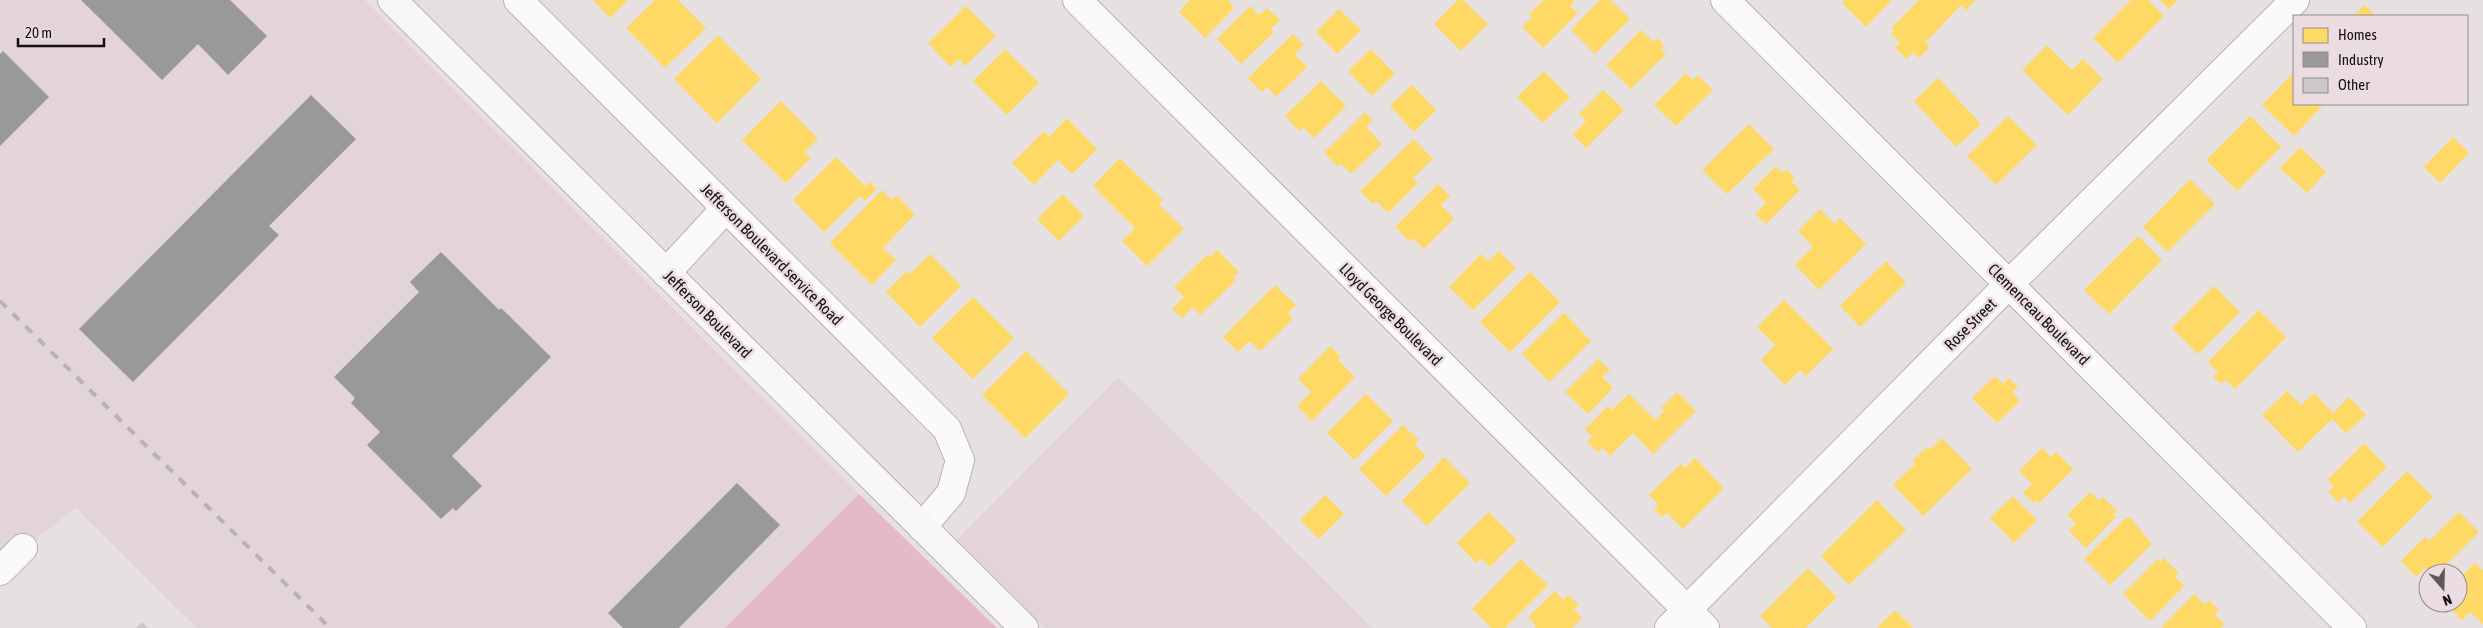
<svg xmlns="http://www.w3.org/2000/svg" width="2483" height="628" viewBox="0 0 2483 628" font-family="'Asap Condensed',sans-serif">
<rect width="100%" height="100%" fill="#e6e0e1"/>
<!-- built -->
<path fill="#e3d4d8" d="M 0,0 L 365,0 L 859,494 L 725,628 L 197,628 L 76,508 L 23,548 L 0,571 Z
M 1118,377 L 1247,504 L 1373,628 L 1045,628 L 957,540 Z"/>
<!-- green -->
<path fill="#e5bac7" d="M 859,494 L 997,628 L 725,628 Z"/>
<!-- homes -->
<path fill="#ffd966" d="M 593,0 L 628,0 L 610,18 Z
M 655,0 L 678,0 L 706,28 L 665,68 L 626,28 Z
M 1190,0 L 1231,0 L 1229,2 L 1234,8 L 1205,38 L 1179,12 Z
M 1458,0 L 1463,0 L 1488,24 L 1461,51 L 1434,24 Z
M 1544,0 L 1573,0 L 1575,1 L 1570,6 L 1578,13 L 1543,48 L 1522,27 L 1532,17 L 1529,14 Z
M 1600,0 L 1611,0 L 1630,19 L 1595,54 L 1571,30 Z
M 1845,0 L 1892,0 L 1866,27 L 1842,3 Z
M 1919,0 L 1976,0 L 1966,10 L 1961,5 L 1925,43 L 1930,47 L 1919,58 L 1913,52 L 1907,59 L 1895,48 L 1900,43 L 1891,34 L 1894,31 L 1891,28 Z
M 2131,0 L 2148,0 L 2164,16 L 2118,63 L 2093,38 Z
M 2160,0 L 2178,0 L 2169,9 Z
M 2365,5 L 2376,16 L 2353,16 Z
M 966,6 L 996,36 L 965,66 L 959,59 L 950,67 L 928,43 Z
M 1250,6 L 1259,15 L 1267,8 L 1280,20 L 1271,29 L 1274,32 L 1241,64 L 1217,39 Z
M 1339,9 L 1361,30 L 1337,54 L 1316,32 Z
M 1641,30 L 1653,42 L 1657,38 L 1664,46 L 1661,49 L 1666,54 L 1631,89 L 1606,65 Z
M 1293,34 L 1304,45 L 1295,54 L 1307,67 L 1276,97 L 1267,87 L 1262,92 L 1248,78 Z
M 718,35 L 761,79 L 717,123 L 674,79 Z
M 2047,45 L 2072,70 L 2083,59 L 2103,79 L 2068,115 L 2022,70 Z
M 1005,49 L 1039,83 L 1007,115 L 973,81 Z
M 1371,49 L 1395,74 L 1372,96 L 1348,71 Z
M 1544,71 L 1570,97 L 1543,123 L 1517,97 Z
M 2294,72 L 2294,104 L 2324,104 L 2294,136 L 2262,105 Z
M 1686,73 L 1693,80 L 1698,75 L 1713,90 L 1676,126 L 1654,105 Z
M 1938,78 L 1981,124 L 1956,147 L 1914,101 Z
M 1321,81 L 1346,106 L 1314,138 L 1303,127 L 1299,131 L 1285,116 Z
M 1412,85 L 1436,110 L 1414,132 L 1390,106 Z
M 1603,90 L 1624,110 L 1586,148 L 1573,135 L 1586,121 L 1579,114 Z
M 781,101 L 818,139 L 804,153 L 811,158 L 786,183 L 742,140 Z
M 1365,112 L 1373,120 L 1366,127 L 1382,144 L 1351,174 L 1340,163 L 1337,166 L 1324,153 Z
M 2008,116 L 2037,145 L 1996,185 L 1967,156 Z
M 2250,116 L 2281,147 L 2237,191 L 2206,160 Z
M 1067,118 L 1097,149 L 1072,174 L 1058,160 L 1034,185 L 1012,163 L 1044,131 L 1049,137 Z
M 1749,124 L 1774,149 L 1727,194 L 1702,170 Z
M 2453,137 L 2469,153 L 2440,183 L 2424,167 Z
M 1414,139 L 1433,159 L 1413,178 L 1418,183 L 1388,213 L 1376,201 L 1373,204 L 1360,191 Z
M 2300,147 L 2326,172 L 2307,193 L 2280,168 Z
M 836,157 L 865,186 L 870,182 L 877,189 L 865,201 L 860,196 L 824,232 L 793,200 Z
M 1120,158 L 1163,200 L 1159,204 L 1184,229 L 1147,266 L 1122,241 L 1135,228 L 1093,186 Z
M 1776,166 L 1782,173 L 1786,169 L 1795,178 L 1791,181 L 1800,190 L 1766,224 L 1755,214 L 1766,203 L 1753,189 Z
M 2190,179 L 2215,204 L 2167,252 L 2143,227 Z
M 1438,184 L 1450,196 L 1441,205 L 1454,219 L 1424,249 L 1413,238 L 1409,241 L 1395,227 Z
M 882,190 L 892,200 L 896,195 L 915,214 L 883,248 L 896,260 L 872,285 L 830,243 Z
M 1063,194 L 1084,216 L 1059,241 L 1037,219 Z
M 1820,209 L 1835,224 L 1840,218 L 1866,244 L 1819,290 L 1795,265 L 1813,246 L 1798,231 Z
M 2138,236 L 2162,260 L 2109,314 L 2084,290 Z
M 1217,250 L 1239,272 L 1233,277 L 1236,280 L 1200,315 L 1193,307 L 1182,318 L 1172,309 L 1184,297 L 1174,287 L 1208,254 L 1210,257 Z
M 1499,251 L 1516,268 L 1473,310 L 1449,287 L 1481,254 L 1488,261 Z
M 930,254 L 961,286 L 920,327 L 886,292 L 907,271 L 910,274 Z
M 1886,261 L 1906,283 L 1860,327 L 1840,306 Z
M 1530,272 L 1560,302 L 1510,352 L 1480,322 Z
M 1275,285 L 1296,305 L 1288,313 L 1293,319 L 1260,351 L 1250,341 L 1238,352 L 1223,337 Z
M 2214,286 L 2240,312 L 2198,354 L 2172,328 Z
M 973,297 L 1014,338 L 973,379 L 932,338 Z
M 1784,300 L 1833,349 L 1806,376 L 1800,370 L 1785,385 L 1761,360 L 1775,345 L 1757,327 Z
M 2259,310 L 2286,337 L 2235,389 L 2225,380 L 2222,384 L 2213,377 L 2218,372 L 2208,362 Z
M 1564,313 L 1591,341 L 1549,382 L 1522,354 Z
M 1330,346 L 1341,357 L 1338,360 L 1355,377 L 1312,421 L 1297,406 L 1311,392 L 1298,379 Z
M 1026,351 L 1069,394 L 1025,438 L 982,395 Z
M 1598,359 L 1610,370 L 1602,377 L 1613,388 L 1588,414 L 1565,392 Z
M 1995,376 L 2003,384 L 2009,378 L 2018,387 L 2012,392 L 2020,401 L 1997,423 L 1972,398 Z
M 2287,391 L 2301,405 L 2314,393 L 2333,413 L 2349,397 L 2366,415 L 2346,433 L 2332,419 L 2298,452 L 2262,415 Z
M 1677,392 L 1696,411 L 1653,454 L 1633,433 L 1610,456 L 1603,448 L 1598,452 L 1587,442 L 1592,437 L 1585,429 L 1608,406 L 1612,410 L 1629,394 L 1655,420 L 1665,411 L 1661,408 Z
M 1366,394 L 1393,421 L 1354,460 L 1327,433 Z
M 1403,425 L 1419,440 L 1414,444 L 1426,456 L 1386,496 L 1359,469 Z
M 1942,438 L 1972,469 L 1923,516 L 1893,485 L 1915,464 L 1912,461 L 1927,447 L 1929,450 Z
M 2364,443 L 2387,467 L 2350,503 L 2344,496 L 2338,502 L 2328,492 L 2334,486 L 2327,480 Z
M 2042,448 L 2051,457 L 2056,452 L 2073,469 L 2039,503 L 2036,500 L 2034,503 L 2023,493 L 2032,484 L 2019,471 Z
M 1444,457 L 1470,483 L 1427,526 L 1402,501 Z
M 1695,458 L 1724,488 L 1683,529 L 1667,513 L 1662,517 L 1654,509 L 1658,505 L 1649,495 L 1681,464 L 1685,468 Z
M 2407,471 L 2433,497 L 2383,547 L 2357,522 Z
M 2090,492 L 2099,501 L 2103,497 L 2117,511 L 2113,515 L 2116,517 L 2086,548 L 2069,531 L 2076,523 L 2067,515 Z
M 1325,495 L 1344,514 L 1319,539 L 1300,520 Z
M 2013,496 L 2037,520 L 2014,543 L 1990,518 Z
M 1877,500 L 1906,530 L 1849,585 L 1821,556 Z
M 1489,512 L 1517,540 L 1490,567 L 1481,558 L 1476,563 L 1457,543 Z
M 2459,512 L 2479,532 L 2438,573 L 2430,573 L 2425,568 L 2416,577 L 2401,561 L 2425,537 L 2429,541 Z
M 2130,517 L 2152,544 L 2110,585 L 2084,559 L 2126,518 Z
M 2164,558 L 2179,573 L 2175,577 L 2184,586 L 2150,621 L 2123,594 L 2158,559 L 2160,562 Z
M 1521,559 L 1548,585 L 1505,628 L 1491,628 L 1472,609 Z
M 2475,563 L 2483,570 L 2483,624 L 2470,612 L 2462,620 L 2445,603 L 2458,603 L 2458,580 Z
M 1808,568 L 1837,597 L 1806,628 L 1772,628 L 1760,616 Z
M 1555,591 L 1563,600 L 1568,595 L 1579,605 L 1574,609 L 1582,618 L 1572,628 L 1534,628 L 1536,626 L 1528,617 Z
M 2194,594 L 2205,605 L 2209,600 L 2219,610 L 2214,614 L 2225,624 L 2220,628 L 2161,628 Z
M 1895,610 L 1913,628 L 1877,628 Z"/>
<!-- industry -->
<path fill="#999" d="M 81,0 L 230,0 L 267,36 L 228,75 L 198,44 L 162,80 Z
M 3,51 L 49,97 L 0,146 L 0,54 Z
M 311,95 L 356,139 L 269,226 L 279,235 L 133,382 L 79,329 Z
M 441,252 L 499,310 L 501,308 L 551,357 L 452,456 L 482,486 L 456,511 L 453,508 L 441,519 L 367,445 L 380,432 L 351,403 L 355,398 L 334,377 L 419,292 L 410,282 Z
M 737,483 L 780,525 L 679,628 L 623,628 L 608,613 Z"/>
<!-- building -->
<path fill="#ccc7c8" d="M 142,622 L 148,628 L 136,628 Z"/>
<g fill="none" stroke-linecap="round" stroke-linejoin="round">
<!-- street casing -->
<g stroke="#b7b2b3" stroke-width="30">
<path id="street" d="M 518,0 L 947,429 L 960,460 L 951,493 L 922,527
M 1077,0 L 1705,628
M 1725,0 L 2352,628
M 666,273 L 726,208
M 0,571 L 23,548
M 1669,628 L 2009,284 L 2295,0"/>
</g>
<!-- secondary casing -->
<g stroke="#b7b2b3" stroke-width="30">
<path id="secondary" d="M 392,0 L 1024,628"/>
</g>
<!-- street -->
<use href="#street" stroke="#fbfafa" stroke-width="28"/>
<!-- secondary -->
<use href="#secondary" stroke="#f9f6f7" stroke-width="28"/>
<!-- rail -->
<path stroke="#b5b3b3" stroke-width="4" stroke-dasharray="9 9" stroke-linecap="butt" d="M 0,301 L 330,628"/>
</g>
<g text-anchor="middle" stroke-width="5" stroke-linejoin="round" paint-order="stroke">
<!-- street labels -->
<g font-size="16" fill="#151011" stroke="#eadce0">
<text transform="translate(772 254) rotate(45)" y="6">Jefferson Boulevard service Road</text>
<text transform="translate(708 314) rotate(45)" y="6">Jefferson Boulevard</text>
<text transform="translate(1391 314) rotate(45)" y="6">Lloyd George Boulevard</text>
<text transform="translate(2039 314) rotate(45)" y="6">Clemenceau Boulevard</text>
<text transform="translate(1970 324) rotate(-45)" y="6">Rose Street</text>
</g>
</g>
<!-- legend -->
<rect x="2293" y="15" width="175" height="90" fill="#eadce0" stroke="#958a8d"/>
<rect x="2303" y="28" width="25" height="15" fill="#ffd966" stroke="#958a8d"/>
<text x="2338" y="40" font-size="15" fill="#151011">Homes</text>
<rect x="2303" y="52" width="25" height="15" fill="#999999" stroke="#958a8d"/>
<text x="2338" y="65" font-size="15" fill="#151011">Industry</text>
<rect x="2303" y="78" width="25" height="15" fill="#ccc7c8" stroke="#958a8d"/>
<text x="2338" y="90" font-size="15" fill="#151011">Other</text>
<!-- north arrow -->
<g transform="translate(2443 588) rotate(160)"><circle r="24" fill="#eadce0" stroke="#958a8d"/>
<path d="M0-4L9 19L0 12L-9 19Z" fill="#5e595a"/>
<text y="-8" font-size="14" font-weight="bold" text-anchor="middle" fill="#151011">N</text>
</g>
<!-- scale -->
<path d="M18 38v8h86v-8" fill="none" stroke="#151011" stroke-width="2.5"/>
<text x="25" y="38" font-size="15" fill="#151011" stroke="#eadce0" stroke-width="4" paint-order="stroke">20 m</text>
</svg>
